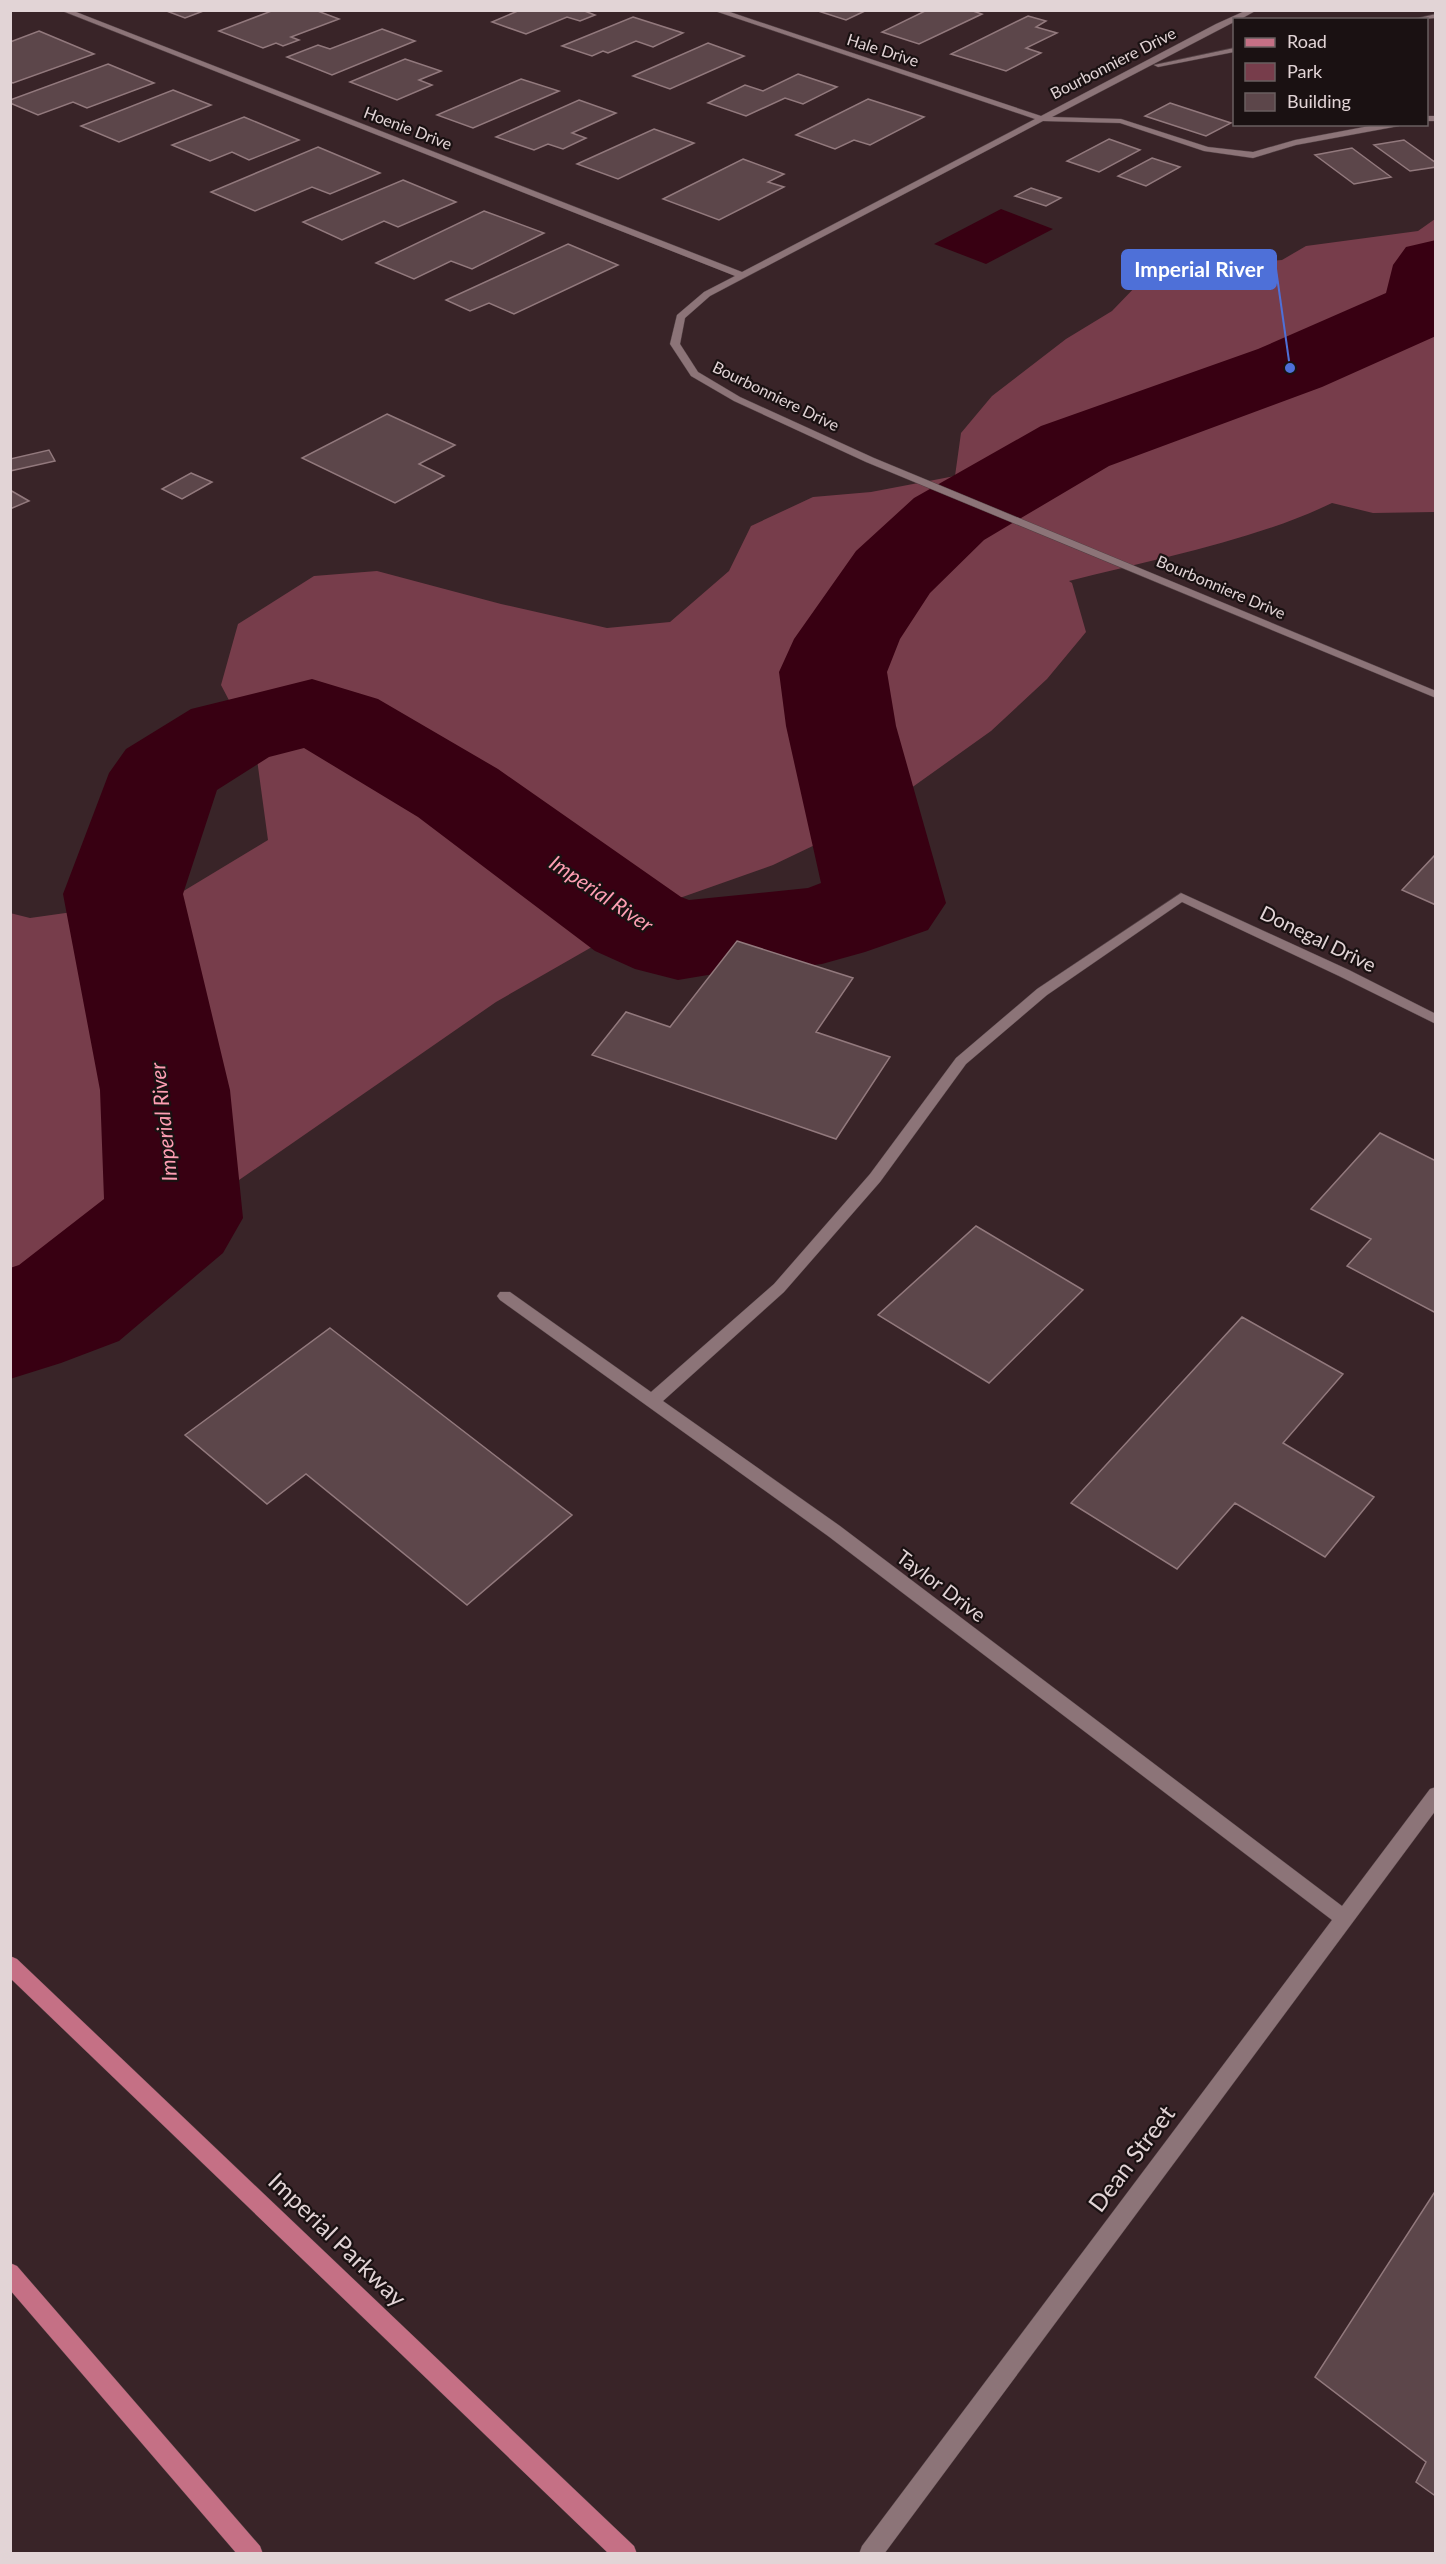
<svg xmlns="http://www.w3.org/2000/svg" width="1446" height="2564" viewBox="0 0 1446 2564" font-family="Lato,sans-serif">
<rect width="100%" height="100%" fill="#392428"/>
<!-- green -->
<path fill="#773d4b" d="M 1435,219 L 1435,512 L 1373,513 L 1332,503 C 1253,541 1155,559 1069,581 L 1072,583 L 1086,632 L 1047,679 L 991,731 L 865,821 L 773,865 L 674,900 L 496,1002 L 11,1338 L 10,913 L 30,918 L 172,898 L 268,840 L 256,752 L 221,685 L 238,624 L 314,576 L 377,571 L 501,604 L 607,628 L 670,622 L 729,571 L 751,526 L 813,497 L 871,492 L 955,476 L 961,433 L 992,396 L 1066,339 L 1112,311 L 1140,282 L 1240,254 L 1270,261 L 1282,260 L 1306,246 L 1418,231 Z"/>
<!-- water -->
<path fill="#380012" d="M 1001,209 L 1053,229 L 986,264 L 934,244 Z"/>
<g fill="none" stroke-linecap="round" stroke-linejoin="round">
<!-- river -->
<path fill="#380012" fill-rule="evenodd" d="M 1436,240 L 1436,336 L 1322,387 L 1109,466 L 984,540 L 930,593 L 900,639 L 887,672 L 896,726 L 946,903 L 928,930 L 865,952 L 822,964 L 750,973 L 714,974 L 678,980 L 635,969 L 595,951 L 418,817 L 304,748 L 269,757 L 217,790 L 183,894 L 230,1090 L 243,1218 L 223,1253 L 119,1341 L 61,1363 L 10,1379 L 10,1268 L 19,1265 L 104,1199 L 100,1090 L 63,894 L 109,773 L 126,749 L 191,709 L 312,679 L 378,699 L 498,769 L 681,897 L 689,900 L 808,888 L 821,883 L 786,726 L 779,672 L 794,639 L 856,551 L 914,498 L 1041,426 L 1258,349 L 1386,293 L 1393,265 L 1406,247 Z"/>
</g>
<!-- building -->
<path fill="#5c464a" stroke="#92797d" stroke-width="1.5" d="M 164,10 L 206,10 L 185,18 Z
M 274,10 L 315,10 L 339,19 L 291,37 L 299,40 L 283,46 L 276,43 L 263,48 L 219,31 Z
M 520,10 L 582,10 L 595,15 L 580,21 L 567,17 L 526,34 L 492,22 Z
M 815,10 L 867,10 L 846,20 Z
M 927,10 L 970,10 L 982,14 L 919,44 L 882,32 Z
M 1028,16 L 1046,21 L 1036,27 L 1057,33 L 1026,48 L 1041,53 L 1006,71 L 951,54 Z
M 633,17 L 683,33 L 653,47 L 636,41 L 608,53 L 603,51 L 592,56 L 562,46 Z
M 382,29 L 415,41 L 332,75 L 287,57 L 318,45 L 330,49 Z
M 39,31 L 94,54 L 13,83 L 10,82 L 10,42 Z
M 708,43 L 744,56 L 670,89 L 633,76 Z
M 405,59 L 441,71 L 419,80 L 432,85 L 397,100 L 350,82 Z
M 108,64 L 154,83 L 87,108 L 73,102 L 38,115 L 10,103 L 10,100 Z
M 798,74 L 837,87 L 803,104 L 785,98 L 746,116 L 708,103 L 745,85 L 763,91 Z
M 521,79 L 559,91 L 473,128 L 437,115 Z
M 173,90 L 211,105 L 119,142 L 81,126 Z
M 868,99 L 924,117 L 870,145 L 854,140 L 835,149 L 796,135 Z
M 579,100 L 616,113 L 572,133 L 586,138 L 563,149 L 548,144 L 534,150 L 496,137 Z
M 1170,103 L 1231,123 L 1206,136 L 1145,116 Z
M 244,117 L 299,140 L 249,160 L 232,152 L 210,161 L 172,145 Z
M 654,129 L 694,143 L 618,179 L 577,164 Z
M 1109,139 L 1140,150 L 1099,172 L 1067,161 Z
M 1404,140 L 1436,163 L 1436,167 L 1410,171 L 1374,145 Z
M 318,147 L 380,173 L 330,194 L 312,187 L 255,211 L 211,192 Z
M 1352,148 L 1391,177 L 1354,184 L 1315,155 Z
M 1152,158 L 1180,167 L 1146,186 L 1118,176 Z
M 743,159 L 784,174 L 768,182 L 784,187 L 719,220 L 663,199 Z
M 403,180 L 456,202 L 398,227 L 384,221 L 342,240 L 303,222 Z
M 1031,188 L 1061,198 L 1046,206 L 1015,196 Z
M 484,211 L 544,233 L 472,269 L 451,261 L 414,279 L 376,263 Z
M 568,244 L 618,265 L 514,314 L 489,303 L 470,311 L 446,300 Z
M 387,414 L 455,445 L 419,464 L 444,476 L 395,503 L 302,458 Z
M 49,450 L 55,461 L 10,471 L 10,459 Z
M 191,473 L 212,482 L 182,499 L 162,489 Z
M 10,490 L 29,501 L 10,509 Z
M 1436,854 L 1436,905 L 1402,890 Z
M 737,941 L 853,978 L 816,1032 L 890,1057 L 836,1139 L 592,1055 L 626,1012 L 670,1027 Z
M 1380,1133 L 1436,1161 L 1436,1313 L 1347,1266 L 1371,1239 L 1311,1209 Z
M 976,1226 L 1083,1290 L 989,1383 L 878,1315 Z
M 1242,1317 L 1343,1374 L 1283,1443 L 1374,1497 L 1325,1557 L 1235,1503 L 1177,1569 L 1071,1503 Z
M 330,1328 L 572,1515 L 467,1605 L 306,1474 L 267,1504 L 185,1435 Z
M 1436,2190 L 1436,2491 L 1434,2495 L 1416,2482 L 1426,2462 L 1315,2377 Z"/>
<g fill="none" stroke-linecap="round" stroke-linejoin="round">
<!-- minor casing -->
<g stroke="#524144" stroke-width="1">
<path id="minor" d="M 60,10 L 71,10 L 742,272 L 1035,119 L 712,10 L 724,10 L 1041,116 L 1216,24 L 1247,10 L 1257,10 L 1239,20 L 1234,20 L 1234,22 L 1052,117 L 1121,119 L 1208,147 L 1253,152 L 1295,140 L 1380,124 L 1399,126 L 1296,145 L 1253,158 L 1204,151 L 1120,123 L 1043,121 L 710,296 L 685,318 L 680,344 L 698,372 L 740,397 L 874,458 L 1436,691 L 1436,698 L 866,462 L 734,401 L 691,376 L 670,344 L 677,315 L 704,292 L 735,276 Z
M 1436,14 L 1436,18 L 1410,20 Z
M 1234,48 L 1234,52 L 1158,67 L 1154,65 Z
M 1426,116 L 1436,116 L 1436,121 L 1426,121 Z
M 1181,893 L 1349,970 L 1436,1014 L 1436,1024 L 1339,976 L 1182,902 L 1047,995 L 966,1064 L 880,1182 L 784,1292 L 663,1401 L 840,1526 L 1342,1906 L 1430,1789 L 1436,1787 L 1436,1810 L 884,2554 L 859,2554 L 862,2546 L 1332,1920 L 828,1536 L 500,1300 L 497,1296 L 500,1292 L 510,1292 L 651,1392 L 774,1284 L 870,1174 L 956,1058 L 1037,989 Z"/>
</g>
<!-- major casing -->
<g stroke="#524144" stroke-width="1">
<path id="major" d="M 10,1956 L 17,1959 L 634,2546 L 637,2554 L 609,2554 L 10,1978 Z
M 10,2263 L 17,2266 L 260,2546 L 263,2554 L 237,2554 L 10,2290 Z"/>
</g>
<!-- minor -->
<use href="#minor" fill="#8c7478" fill-rule="evenodd"/>
<!-- major -->
<use href="#major" fill="#c57085" fill-rule="evenodd"/>
</g>
<g text-anchor="middle" stroke-width="4.5" stroke-linejoin="round" paint-order="stroke">
<!-- far-street labels -->
<g font-size="16" fill="#e2d4d6" stroke="#1a1112">
<text transform="translate(883 50) rotate(18)" y="6">Hale Drive</text>
<text transform="translate(1113 63) rotate(-27)" y="6">Bourbonniere Drive</text>
<text transform="translate(408 128) rotate(21)" y="6">Hoenie Drive</text>
<text transform="translate(776 396) rotate(26)" y="6">Bourbonniere Drive</text>
<text transform="translate(1221 587) rotate(23)" y="6">Bourbonniere Drive</text>
</g>
<!-- street labels -->
<g font-size="20" fill="#e2d4d6" stroke="#1a1112">
<text transform="translate(1318 939) rotate(26)" y="7">Donegal Drive</text>
<text transform="translate(941 1586) rotate(37)" y="7">Taylor Drive</text>
</g>
<!-- water labels -->
<g font-size="21" font-style="italic" fill="#fe9eb3" stroke="#1a1112">
<text transform="translate(601 894) rotate(34)" y="7">Imperial River</text>
<text transform="translate(164 1122) rotate(-96)" y="7">Imperial River</text>
</g>
<!-- near-street labels -->
<g font-size="24" fill="#e2d4d6" stroke="#1a1112">
<text transform="translate(1132 2159) rotate(-53)" y="8">Dean Street</text>
<text transform="translate(337 2240) rotate(44)" y="8">Imperial Parkway</text>
</g>
</g>
<!-- callouts -->
<path fill="none" stroke="#4e70d8" stroke-width="2" d="M1290 368L1276 269"/>
<circle fill="#4e70d8" stroke="#1a1112" stroke-width="2" cx="1290" cy="368" r="6"/>
<rect fill="#4e70d8" stroke="#4e70d8" stroke-width="2" x="1122" y="250" width="154" height="39" rx="6"/>
<g font-size="21" text-anchor="middle" font-weight="bold" fill="#fff">
<text x="1199" y="277">Imperial River</text>
</g>
<!-- border -->
<rect width="1446" height="2564" fill="none" stroke="#e2d4d6" stroke-width="24"/>
<!-- legend -->
<rect x="1233" y="18" width="195" height="108" fill="#1a1112" stroke="#6a5f60" stroke-width="1.5"/>
<rect x="1245" y="38" width="30" height="9" fill="#c57085" stroke="#6a5f60" stroke-width="1.5"/>
<text x="1287" y="48" font-size="18" fill="#e2d4d6">Road</text>
<rect x="1245" y="63" width="30" height="18" fill="#773d4b" stroke="#6a5f60" stroke-width="1.5"/>
<text x="1287" y="78" font-size="18" fill="#e2d4d6">Park</text>
<rect x="1245" y="93" width="30" height="18" fill="#5c464a" stroke="#6a5f60" stroke-width="1.5"/>
<text x="1287" y="108" font-size="18" fill="#e2d4d6">Building</text>
</svg>
